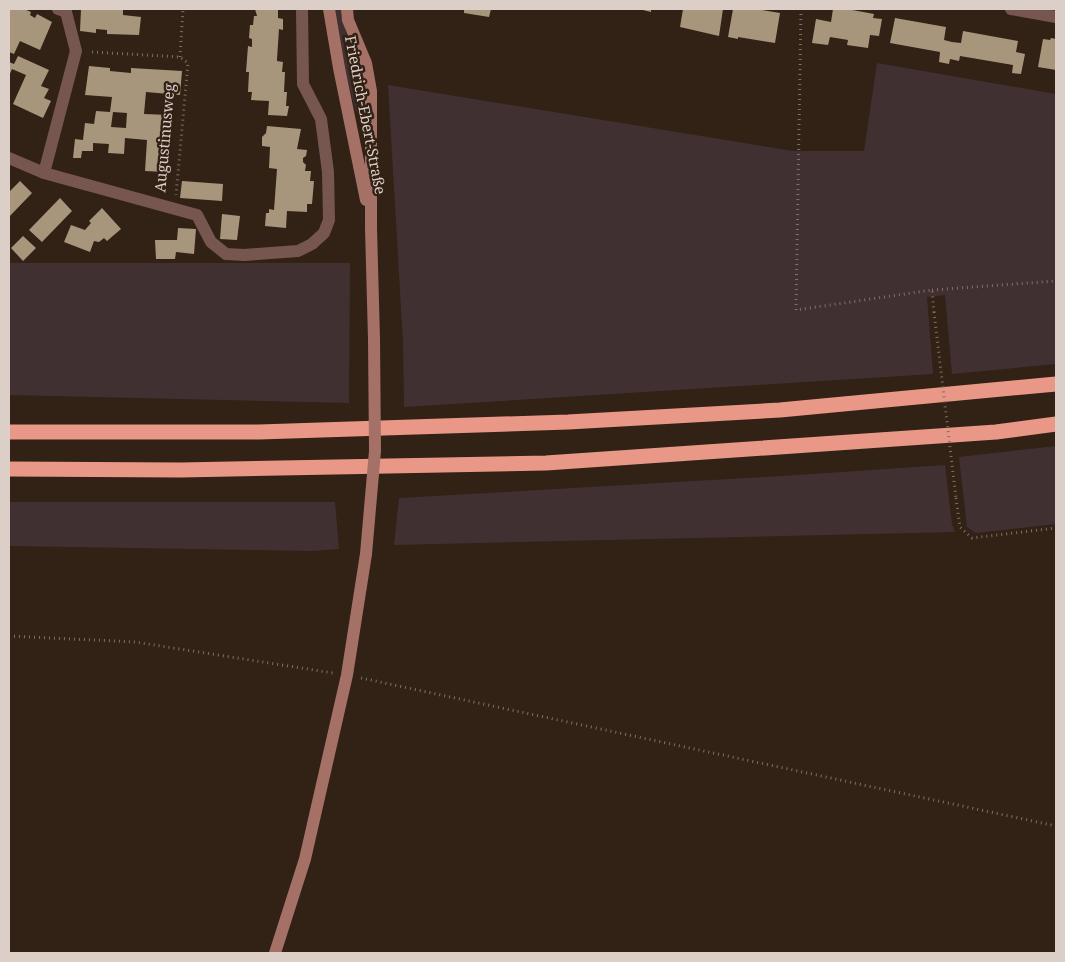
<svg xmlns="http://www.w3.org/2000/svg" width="1065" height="962" viewBox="0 0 1065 962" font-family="'Noto Serif',serif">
<rect width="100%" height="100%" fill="#322115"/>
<!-- green -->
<path fill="#413032" d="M 335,9 L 341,9 C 342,28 351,40 356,58 C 362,75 364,91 363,109 L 356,113 L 344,65 Z
M 877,63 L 1056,94 L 1056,364 L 952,374 L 945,295 L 927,297 L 933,374 L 404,407 L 403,342 L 388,85 L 793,151 L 864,151 Z
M 9,263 L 350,263 L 349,403 L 9,395 Z
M 1056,446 L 1056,524 L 976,533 L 967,527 L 959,457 Z
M 945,465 L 952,524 L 955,532 L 394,545 L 399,498 L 783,476 Z
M 9,502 L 335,502 L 339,549 L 313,551 L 9,546 Z"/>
<!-- building -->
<path fill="#a7967c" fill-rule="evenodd" d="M 9,9 L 24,9 L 31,12 L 30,15 L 35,18 L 37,14 L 52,22 L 40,50 L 20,41 L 14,54 L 9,52 Z
M 81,9 L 123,9 L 123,15 L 141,17 L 139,35 L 107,34 L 107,30 L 96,29 L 96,33 L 80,31 Z
M 255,9 L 278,9 L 278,18 L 283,19 L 283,30 L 279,29 L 277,59 L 277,61 L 283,62 L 282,72 L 285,72 L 284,92 L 287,92 L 286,106 L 289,106 L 287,116 L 268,115 L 269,101 L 251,100 L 252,92 L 248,92 L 249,72 L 246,72 L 248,46 L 252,47 L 252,39 L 249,38 L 250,25 L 253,25 L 254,16 L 257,16 Z
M 464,9 L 491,9 L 489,17 L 464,13 Z
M 639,9 L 651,9 L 651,12 Z
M 683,9 L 723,9 L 719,36 L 680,27 Z
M 733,9 L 756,9 L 780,13 L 775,43 L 738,37 L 738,39 L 728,37 Z
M 833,9 L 847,9 L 874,14 L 873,18 L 882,19 L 879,36 L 870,35 L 868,48 L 847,45 L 848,40 L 830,37 L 828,45 L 812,43 L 816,19 L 831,22 Z
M 895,18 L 946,27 L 944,40 L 952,42 L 961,43 L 963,31 L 1018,41 L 1016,52 L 1025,54 L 1021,74 L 1012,73 L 1013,65 L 960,56 L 959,61 L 950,59 L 949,64 L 939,62 L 940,52 L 890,43 Z
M 1051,38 L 1056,39 L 1056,70 L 1038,67 L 1043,39 L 1050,40 Z
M 18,56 L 49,70 L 41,86 L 49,89 L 44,98 L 51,101 L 43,118 L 13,104 L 26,75 L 12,69 L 9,76 L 9,62 L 14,64 Z
M 89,66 L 110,68 L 110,71 L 131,73 L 131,68 L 182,71 L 180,95 L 146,92 L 144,114 L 169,115 L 164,172 L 145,171 L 147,140 L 125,138 L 124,154 L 108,153 L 109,144 L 93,143 L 93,151 L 82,151 L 81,158 L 73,158 L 75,139 L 83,140 L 85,123 L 94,124 L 96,111 L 110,112 L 112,97 L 85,95 ZM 113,112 L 127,113 L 126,128 L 111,127 Z
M 267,126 L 301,129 L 297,149 L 307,150 L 306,156 L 303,158 L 303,162 L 306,165 L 305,171 L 311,171 L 310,181 L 314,181 L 312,204 L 307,204 L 307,212 L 287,211 L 286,228 L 265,226 L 266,213 L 269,213 L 269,209 L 274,210 L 277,169 L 269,168 L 270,147 L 262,146 L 262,137 L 266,133 Z
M 20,181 L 32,193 L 9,217 L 9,192 Z
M 182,181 L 223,184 L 222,201 L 180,198 Z
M 60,198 L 72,211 L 42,242 L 29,230 Z
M 102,208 L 121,229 L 107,241 L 104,238 L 99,242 L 94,241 L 90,252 L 64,242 L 71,225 L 85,230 L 91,223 L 89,221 Z
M 222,214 L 240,216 L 237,240 L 220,239 Z
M 178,228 L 196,229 L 194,254 L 176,252 L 175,259 L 156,259 L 155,240 L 177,240 Z
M 23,236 L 36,248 L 23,261 L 11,248 Z"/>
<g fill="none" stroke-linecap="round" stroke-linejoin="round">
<!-- path -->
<path stroke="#7f7067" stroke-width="3" stroke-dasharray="1 4" stroke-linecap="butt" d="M 801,9 L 796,310 L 932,290 L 934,312
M 92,52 L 180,57 L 188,63 L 176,195
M 180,57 L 183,9
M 932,290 L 1056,281
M 956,498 L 960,527 L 972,538 L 1056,528
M 9,636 L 135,642 L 333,673
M 361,678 L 1056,826"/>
<!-- street -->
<path stroke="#77564f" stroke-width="12" d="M 1011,9 L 1056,17
M 9,158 L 44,173 L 197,215 L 211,242 L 226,254 L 244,255 L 298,251 L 312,244 L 324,233 L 329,220 L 328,172 L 321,119 L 303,84 L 302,9
M 44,173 L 76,51 L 66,12 L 58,9"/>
<!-- secondary -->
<path stroke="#a57166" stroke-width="12" d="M 329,9 L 339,68 L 366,200
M 347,9 L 348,20 L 366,63 L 371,91 L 371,228 L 374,339
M 275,953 L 305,859 L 347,675 L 366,554"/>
<!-- highway -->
<path stroke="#e99887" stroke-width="15" d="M 9,432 L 259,432 L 568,422 L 780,410 L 1056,384
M 9,469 L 181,470 L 546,463 L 996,432 L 1056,424"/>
<!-- path-bridge -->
<path stroke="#7f7067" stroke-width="3" stroke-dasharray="1 4" stroke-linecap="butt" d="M 934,312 L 956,498"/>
<!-- secondary-bridge -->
<path stroke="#a57166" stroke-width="12" d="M 366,554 L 375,451 L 374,339"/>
</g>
<g text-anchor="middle" stroke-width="5" stroke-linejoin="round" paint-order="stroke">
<!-- street labels -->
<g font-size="15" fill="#dbcfc8" stroke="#322115">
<text transform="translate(365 115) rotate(79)" y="5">Friedrich-Ebert-Straße</text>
<text transform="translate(165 138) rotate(-85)" y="5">Augustinusweg</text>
</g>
</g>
<!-- border -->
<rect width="1065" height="962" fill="none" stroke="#dbcfc8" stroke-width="20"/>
</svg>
